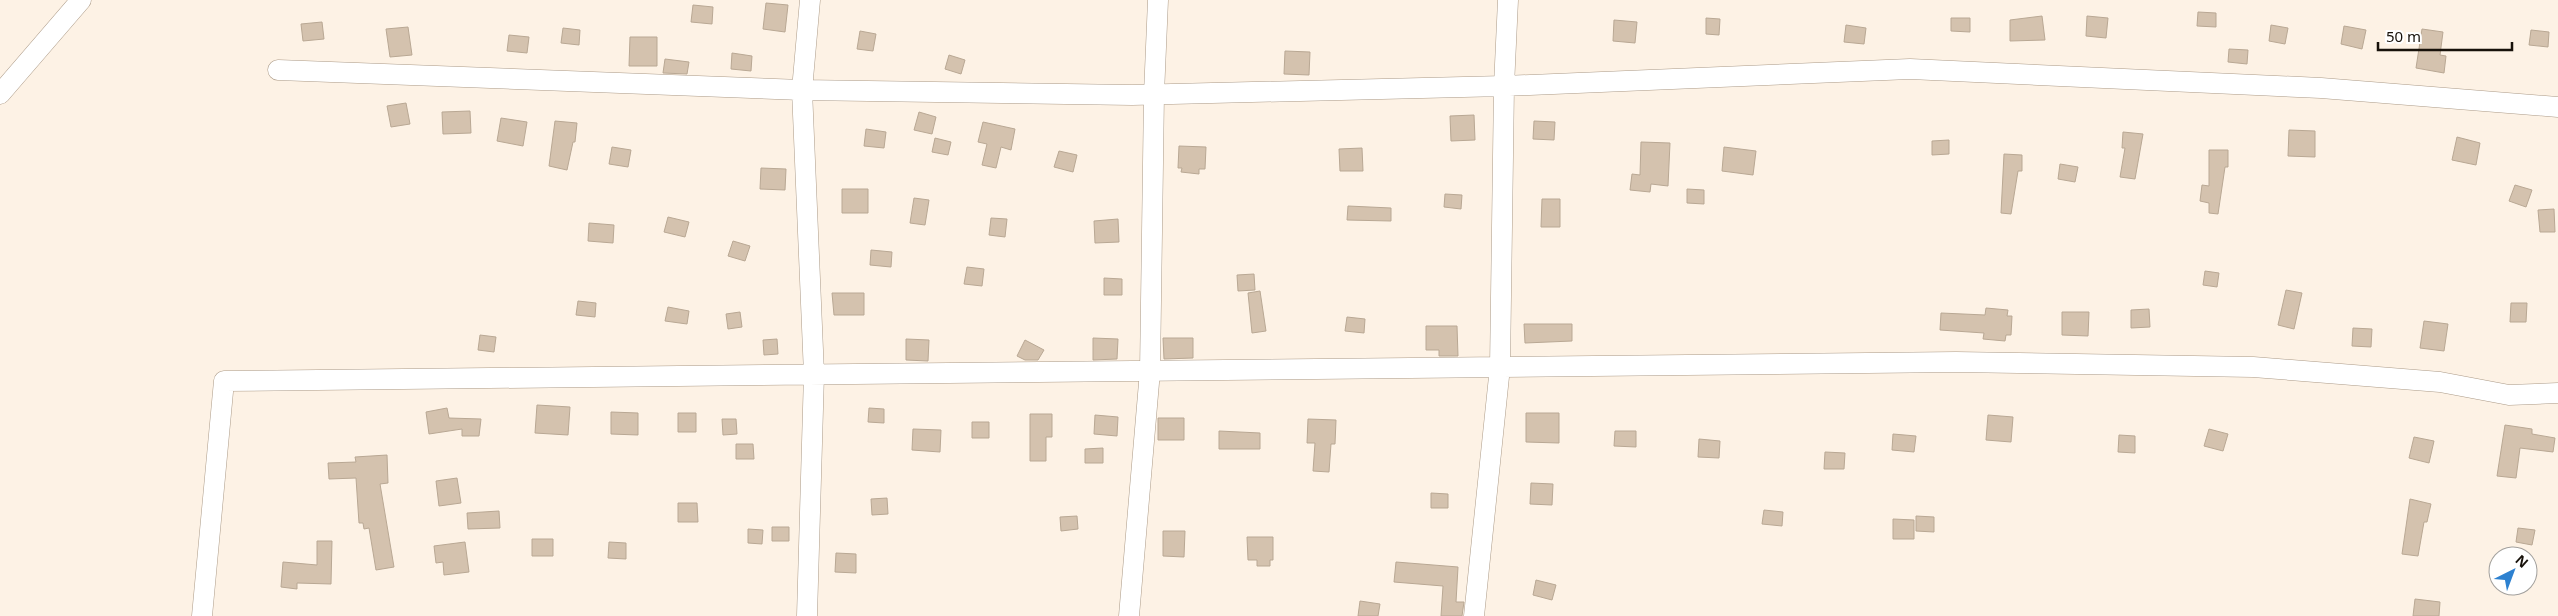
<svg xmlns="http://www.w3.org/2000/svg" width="2558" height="616" viewBox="0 0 2558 616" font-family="'Noto Sans',sans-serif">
<rect width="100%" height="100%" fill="#fdf2e5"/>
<!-- building -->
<path fill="#d4c2ae" stroke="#b9a894" d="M 766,3 L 788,5 L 785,32 L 763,29 Z
M 693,5 L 713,7 L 712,24 L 691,22 Z
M 2198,12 L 2216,13 L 2216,27 L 2197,26 Z
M 2042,16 L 2045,40 L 2010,41 L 2010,20 Z
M 2087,16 L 2108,18 L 2106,38 L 2086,36 Z
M 1706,18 L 1720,19 L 1719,35 L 1706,34 Z
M 1951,18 L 1970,18 L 1970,32 L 1951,31 Z
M 1614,20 L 1637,22 L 1635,43 L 1613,41 Z
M 322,22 L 324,39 L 303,41 L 301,24 Z
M 1846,25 L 1866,28 L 1864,44 L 1844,42 Z
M 2271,25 L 2288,28 L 2285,44 L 2269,41 Z
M 2344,26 L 2366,30 L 2362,49 L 2341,44 Z
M 408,27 L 412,55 L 390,57 L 386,29 Z
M 563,28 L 580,30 L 579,45 L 561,43 Z
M 2422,29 L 2443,32 L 2440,55 L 2446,56 L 2444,73 L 2416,68 Z
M 2531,30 L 2549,32 L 2548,47 L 2529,45 Z
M 860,31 L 876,34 L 873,51 L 857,49 Z
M 509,35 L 529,37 L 527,53 L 507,51 Z
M 630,37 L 657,37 L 657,66 L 629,66 Z
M 2229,49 L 2248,50 L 2247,64 L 2228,62 Z
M 1285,51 L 1310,52 L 1309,75 L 1284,74 Z
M 732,53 L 752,56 L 751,71 L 731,69 Z
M 949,55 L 965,60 L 961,74 L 945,69 Z
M 665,59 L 689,62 L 687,74 L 663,73 Z
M 406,103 L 410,124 L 391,127 L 387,106 Z
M 470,111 L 471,133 L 443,134 L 442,112 Z
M 919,112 L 936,117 L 932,134 L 914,130 Z
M 1474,115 L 1475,140 L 1451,141 L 1450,116 Z
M 501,118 L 527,122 L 523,146 L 497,141 Z
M 555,121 L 577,123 L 575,142 L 573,142 L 567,170 L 549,166 Z
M 1534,121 L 1555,122 L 1554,140 L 1533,139 Z
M 983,122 L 1015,129 L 1011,150 L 1001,147 L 996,168 L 982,165 L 987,144 L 978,142 Z
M 866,129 L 886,132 L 884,148 L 864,146 Z
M 2289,130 L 2315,131 L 2315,157 L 2288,156 Z
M 2123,132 L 2143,134 L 2135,179 L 2120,177 L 2125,148 L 2122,148 Z
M 2457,137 L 2480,143 L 2476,165 L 2452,160 Z
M 935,138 L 951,142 L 948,155 L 932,152 Z
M 1949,140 L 1949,154 L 1932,155 L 1932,141 Z
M 1641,142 L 1670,143 L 1668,186 L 1651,184 L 1650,192 L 1630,190 L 1632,174 L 1640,175 Z
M 1179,146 L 1206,147 L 1205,169 L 1199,169 L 1199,174 L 1181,172 L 1182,168 L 1178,168 Z
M 612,147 L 631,150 L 628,167 L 609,164 Z
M 1724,147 L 1756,151 L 1753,175 L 1722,171 Z
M 1362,148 L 1363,171 L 1340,171 L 1339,149 Z
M 2209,150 L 2228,150 L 2228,167 L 2225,167 L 2218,214 L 2209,213 L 2209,203 L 2200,201 L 2202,185 L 2209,186 Z
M 1059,151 L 1077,155 L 1073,172 L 1054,167 Z
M 2004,154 L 2022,155 L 2022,171 L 2018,171 L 2011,214 L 2001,213 Z
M 2060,164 L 2078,167 L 2075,182 L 2058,179 Z
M 761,168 L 786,169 L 785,190 L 760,189 Z
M 2515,185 L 2532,190 L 2526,207 L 2509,201 Z
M 842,189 L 868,189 L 868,213 L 842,213 Z
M 1687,189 L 1704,190 L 1704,204 L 1687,203 Z
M 1445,194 L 1462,195 L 1461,209 L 1444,207 Z
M 914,198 L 929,200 L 925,225 L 910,223 Z
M 1542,199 L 1560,199 L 1560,227 L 1541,227 Z
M 1348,206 L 1391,208 L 1391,221 L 1347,220 Z
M 2554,209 L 2555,232 L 2540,232 L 2538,210 Z
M 668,217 L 689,222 L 685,237 L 664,232 Z
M 991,218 L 1007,219 L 1005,237 L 989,235 Z
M 1118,219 L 1119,242 L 1095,243 L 1094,221 Z
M 589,223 L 614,225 L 613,243 L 588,241 Z
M 733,241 L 750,246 L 745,261 L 728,256 Z
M 871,250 L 892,252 L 891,267 L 870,265 Z
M 967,267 L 984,269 L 982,286 L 964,284 Z
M 2205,271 L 2219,273 L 2217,287 L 2203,285 Z
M 1254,274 L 1255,290 L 1238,291 L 1237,275 Z
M 1104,278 L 1122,279 L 1122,295 L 1104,295 Z
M 2286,290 L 2302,293 L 2294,329 L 2278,325 Z
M 1260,291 L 1266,331 L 1252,333 L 1248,293 Z
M 832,293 L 864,293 L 864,315 L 834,315 Z
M 578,301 L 596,303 L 595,317 L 576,315 Z
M 2511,303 L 2527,303 L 2526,322 L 2510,322 Z
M 668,307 L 689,311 L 687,324 L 665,321 Z
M 1986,308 L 2008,310 L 2007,316 L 2012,316 L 2011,335 L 2006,335 L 2005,341 L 1983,339 L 1984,333 L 1940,330 L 1941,313 L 1985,315 Z
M 2149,309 L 2150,327 L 2131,328 L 2131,310 Z
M 740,312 L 742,327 L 728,329 L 726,314 Z
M 2062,312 L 2089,312 L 2088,336 L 2062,335 Z
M 1347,317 L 1365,319 L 1364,333 L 1345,331 Z
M 2424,321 L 2448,324 L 2444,351 L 2420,348 Z
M 1524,324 L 1572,324 L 1572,341 L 1525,343 Z
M 1426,326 L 1457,326 L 1458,356 L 1439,356 L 1439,350 L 1426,350 Z
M 2353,328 L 2372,329 L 2371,347 L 2352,346 Z
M 480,335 L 496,337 L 494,352 L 478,350 Z
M 1093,338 L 1118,339 L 1117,359 L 1093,360 Z
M 1163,338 L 1193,338 L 1193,358 L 1164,359 Z
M 777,339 L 778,354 L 764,355 L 763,340 Z
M 906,339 L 929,340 L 928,361 L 906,360 Z
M 1025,340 L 1044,350 L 1038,360 L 1025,360 L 1017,356 Z
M 537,405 L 570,407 L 568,435 L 535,433 Z
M 447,408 L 449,418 L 481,419 L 479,436 L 462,436 L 462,429 L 429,434 L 426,412 Z
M 869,408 L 884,409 L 884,423 L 868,422 Z
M 611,412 L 638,413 L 638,435 L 611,434 Z
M 678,413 L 696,413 L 696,432 L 678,432 Z
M 1526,413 L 1559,413 L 1559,443 L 1526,442 Z
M 1030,414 L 1052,414 L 1052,437 L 1046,437 L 1046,461 L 1030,461 Z
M 1095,415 L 1118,417 L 1117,436 L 1094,434 Z
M 1988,415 L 2013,417 L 2011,442 L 1986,440 Z
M 1158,418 L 1184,418 L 1184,440 L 1158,440 Z
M 722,419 L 736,419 L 737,434 L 723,435 Z
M 1308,419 L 1336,420 L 1335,444 L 1331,444 L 1329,472 L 1313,471 L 1315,443 L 1307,443 Z
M 972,422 L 989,422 L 989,438 L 972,438 Z
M 2505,425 L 2532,429 L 2532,434 L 2555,438 L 2553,452 L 2520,448 L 2516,478 L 2497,476 Z
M 913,429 L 941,430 L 940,452 L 912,450 Z
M 2209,429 L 2228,434 L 2223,451 L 2204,446 Z
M 1219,431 L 1260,433 L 1260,449 L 1219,449 Z
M 1615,431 L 1636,431 L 1636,447 L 1614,446 Z
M 1893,434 L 1916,436 L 1914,452 L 1892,450 Z
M 2119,435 L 2135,436 L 2135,453 L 2118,452 Z
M 2414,437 L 2434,441 L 2429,463 L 2409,458 Z
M 1699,439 L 1720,441 L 1719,458 L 1698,457 Z
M 736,444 L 753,444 L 754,459 L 736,459 Z
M 1103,448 L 1103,463 L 1085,463 L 1085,449 Z
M 1825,452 L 1845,453 L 1844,469 L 1824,469 Z
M 387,455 L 388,483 L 380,484 L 394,567 L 376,570 L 369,528 L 364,529 L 363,523 L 359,523 L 356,478 L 329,479 L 328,463 L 356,462 L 355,457 Z
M 457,478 L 461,503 L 439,506 L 436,481 Z
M 1531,483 L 1553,484 L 1552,505 L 1530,504 Z
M 1431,493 L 1448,494 L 1448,508 L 1431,508 Z
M 887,498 L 888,514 L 872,515 L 871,499 Z
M 2410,499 L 2431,504 L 2427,522 L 2424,522 L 2418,556 L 2402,554 Z
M 678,503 L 697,503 L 698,522 L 678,522 Z
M 1764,510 L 1783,512 L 1782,526 L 1762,524 Z
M 499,511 L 500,528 L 468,529 L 467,513 Z
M 1077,516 L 1078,529 L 1061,531 L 1060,517 Z
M 1916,516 L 1934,517 L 1934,532 L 1916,531 Z
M 1893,519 L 1914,520 L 1914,539 L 1893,539 Z
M 772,527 L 789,527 L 789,541 L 772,541 Z
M 2518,528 L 2535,530 L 2532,545 L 2516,542 Z
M 748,529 L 763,530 L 762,544 L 748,543 Z
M 1163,531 L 1185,531 L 1184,557 L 1163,556 Z
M 1247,537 L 1273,537 L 1273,560 L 1270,560 L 1270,566 L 1257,566 L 1257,560 L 1248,560 Z
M 532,539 L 553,539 L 553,556 L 532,556 Z
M 317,541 L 332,541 L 331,584 L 297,583 L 297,589 L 281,587 L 283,562 L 317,565 Z
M 465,542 L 469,572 L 444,575 L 443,562 L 436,563 L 434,546 Z
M 609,542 L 626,543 L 626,559 L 608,558 Z
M 836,553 L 856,554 L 856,573 L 835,572 Z
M 1396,562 L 1458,567 L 1456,602 L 1464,602 L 1462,616 L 1441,616 L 1443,586 L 1394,582 Z
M 1536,580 L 1556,585 L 1552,600 L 1533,595 Z
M 2415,599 L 2440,602 L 2439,616 L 2413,616 Z
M 1360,601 L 1380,604 L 1378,616 L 1358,616 Z"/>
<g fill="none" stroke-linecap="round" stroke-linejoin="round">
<!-- minor casing -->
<g stroke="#ac9b88" stroke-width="21">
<path id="minor" d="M 278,70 L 802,90 L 1132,95 L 1504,86 L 1910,69 L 2321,88 L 2558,107
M 0,94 L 81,0
M 202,616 L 224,381 L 1956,362 L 2253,367 L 2440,382 L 2509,395 L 2558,393
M 807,616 L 814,374 L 802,90 L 810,0
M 1129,616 L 1150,371 L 1154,94 L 1158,0
M 1474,616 L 1500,367 L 1504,86 L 1508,0"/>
</g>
<!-- minor -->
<use href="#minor" stroke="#fff" stroke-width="20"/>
</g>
<!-- north arrow -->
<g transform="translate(2513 571) rotate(42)"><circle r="24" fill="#ffffff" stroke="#a2a09d"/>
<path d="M0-4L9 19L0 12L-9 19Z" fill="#2d81d0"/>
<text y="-8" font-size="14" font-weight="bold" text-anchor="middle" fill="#17110a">N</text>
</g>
<!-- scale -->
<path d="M2378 42v8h134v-8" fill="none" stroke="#17110a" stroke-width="2.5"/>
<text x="2386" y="42" font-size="15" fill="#17110a" stroke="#ffffff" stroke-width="4" paint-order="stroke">50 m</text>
</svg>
